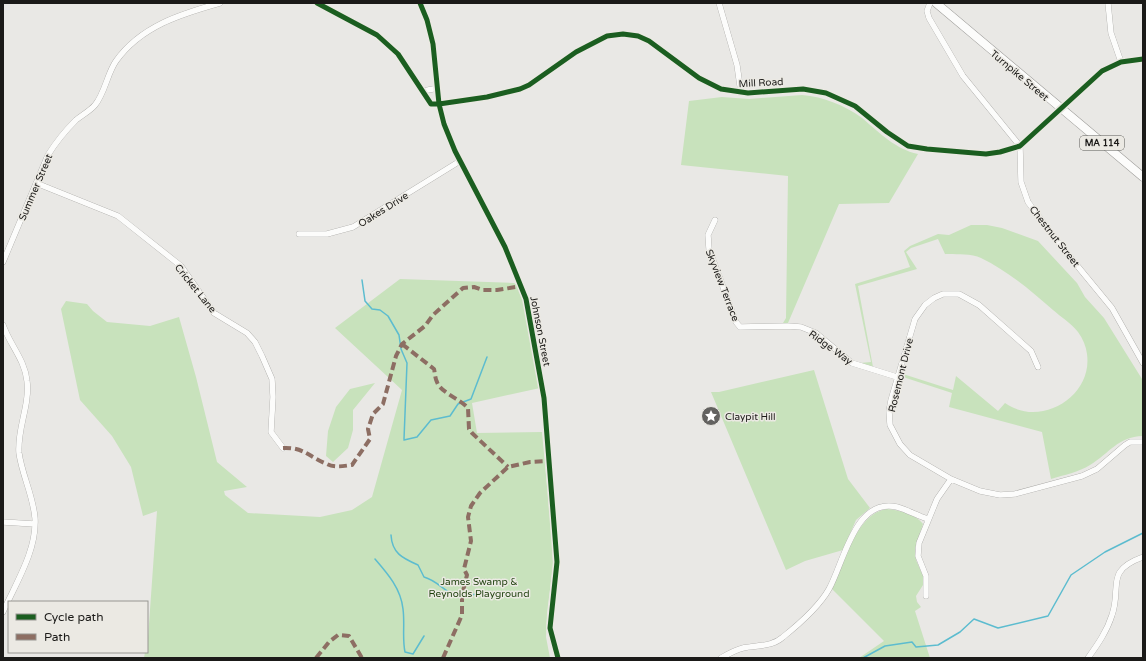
<svg xmlns="http://www.w3.org/2000/svg" width="1146" height="661" viewBox="0 0 1146 661" font-family="'Varela Round',sans-serif">
<rect width="100%" height="100%" fill="#e9e8e5"/>
<!-- green -->
<path fill="#c8e2bc" d="M 802,95 C 824,97 844,105 862,118 C 880,133 895,149 918,154 L 889,203 L 839,204 L 788,323 L 783,323 L 786,318 L 788,176 L 681,165 L 689,101 L 722,97 L 749,99 Z
M 971,225 L 987,225 L 1002,228 L 1038,241 L 1077,283 L 1085,297 L 1104,318 L 1142,379 L 1143,436 C 1117,437 1110,453 1090,465 C 1079,472 1064,475 1051,479 L 1042,432 L 949,407 L 952,393 L 903,377 L 903,374 L 953,390 L 956,376 L 998,411 L 1005,403 C 1040,428 1093,397 1087,354 C 1086,346 1083,339 1078,332 C 1071,323 1061,317 1053,310 C 1031,291 1008,271 981,258 C 972,253 956,255 945,254 L 938,239 L 911,248 L 906,252 L 917,269 L 858,286 L 873,367 L 860,363 L 871,362 L 855,284 L 910,267 L 904,251 L 910,246 L 938,234 L 949,235 Z
M 400,279 L 514,283 L 521,288 L 540,388 L 472,403 L 477,433 L 542,432 L 552,540 L 553,566 L 547,613 L 546,637 L 550,658 L 144,658 L 145,652 L 147,652 L 157,511 L 143,516 L 131,467 L 112,436 L 80,400 L 61,309 L 66,301 L 87,304 L 93,311 L 107,322 L 150,326 L 179,317 L 196,377 L 217,462 L 247,487 L 224,491 L 225,495 L 248,513 L 320,517 L 352,510 L 372,497 L 402,390 L 335,328 Z
M 814,370 L 848,479 L 870,508 L 856,520 L 843,550 L 805,561 L 786,570 L 711,392 L 719,392 Z
M 375,383 L 353,410 L 353,430 L 348,448 L 333,462 L 326,456 L 328,431 L 336,407 L 350,389 Z
M 887,509 C 898,510 916,514 923,524 L 915,548 L 916,560 L 924,578 L 923,585 L 916,596 L 917,602 L 921,607 L 915,611 L 930,658 L 859,658 L 884,641 L 832,589 C 843,565 856,513 887,509 Z"/>
<g fill="none" stroke-linecap="round" stroke-linejoin="round">
<!-- stream -->
<path stroke="#5cbccf" stroke-width="1.5" d="M 362,280 L 365,301 L 372,309 L 380,310 L 388,316 L 399,335 L 401,349 L 407,363 L 404,439
M 404,440 L 417,437 L 431,420 L 450,416 L 458,404 L 471,399 L 487,357
M 391,535 C 392,553 402,558 418,565 L 424,577 C 439,581 447,595 460,597 C 465,598 472,595 476,594
M 375,559 C 388,574 401,589 403,609 C 405,624 402,638 405,652 L 413,654 L 424,636
M 863,658 L 885,646 L 912,642 L 916,647 L 938,645 L 960,632 L 974,619 L 998,628 L 1048,616 L 1071,575 L 1105,552 L 1143,533"/>
<!-- minor casing -->
<g stroke="#9e9d9a" stroke-width="6">
<path id="minor" d="M 317,3 L 377,35 L 398,54 L 431,104 L 439,104 L 487,97 L 520,89 L 529,85 L 576,52 L 607,36 L 623,34 L 638,36 L 649,41 L 699,78 L 721,89 L 748,93 L 803,89 L 826,93 L 855,106 L 887,132 L 908,146 L 927,149 L 986,154 L 1000,152 L 1020,146 L 1102,71 L 1121,62 L 1143,59
M 420,3 L 427,20 L 433,44 L 439,104 L 444,124 L 455,151 L 505,247 L 526,299 L 544,398 L 557,562 L 550,628 L 558,658
M 719,3 L 737,65 L 741,93
M 930,3 L 927,11 L 929,18 L 963,76 L 1020,146 L 1021,182 L 1028,202 L 1061,246 L 1112,308 L 1143,363
M 1108,3 L 1111,33 L 1121,62
M 423,91 L 438,88
M 36,183 L 118,216 L 181,266 L 214,313 L 247,333 L 255,342 L 262,356 L 272,379 L 273,397 L 271,432 L 283,448
M 715,220 L 708,235 L 709,249 L 736,322 L 740,327 L 788,326 L 801,327 L 816,333 L 852,363 L 897,377
M 299,234 L 327,234 L 353,227 L 460,161
M 3,262 L 48,155 C 56,142 65,131 76,120 C 82,115 90,111 95,105 C 105,93 107,74 116,61 C 141,26 181,14 220,3
M 3,325 C 10,345 25,360 27,381 C 30,406 17,428 19,453 C 22,475 33,495 35,518 C 37,550 16,583 3,612
M 1038,367 L 1031,351 L 979,305 L 959,294 L 943,294 L 934,298 L 925,305 L 915,319 L 891,400 L 889,411 L 890,425 L 900,444 L 910,455 L 951,479 L 980,491 L 1000,495 L 1015,494 L 1082,476 L 1097,469 L 1125,445 L 1130,442 L 1143,442
M 3,522 L 34,524
M 926,596 L 926,576 L 918,556 L 919,543 L 937,499 L 951,479
M 721,658 C 728,654 735,650 743,648 C 757,645 772,647 783,637 C 798,625 820,605 829,589 C 844,562 855,497 897,507 C 908,510 918,516 928,519
M 1088,658 C 1098,644 1107,631 1112,615 C 1122,587 1104,571 1143,557"/>
</g>
<!-- highway casing -->
<g stroke="#9e9d9a" stroke-width="9">
<path id="highway" d="M 936,3 L 1143,177"/>
</g>
<!-- minor -->
<use href="#minor" stroke="#fcfcfb" stroke-width="5.5"/>
<!-- highway -->
<use href="#highway" stroke="#fcfcfb" stroke-width="8"/>
<!-- quiet -->
<path stroke="#8d6e63" stroke-width="4" stroke-dasharray="8 4" stroke-linecap="butt" d="M 402,344 L 434,369 C 435,373 435,378 437,382 C 440,392 460,399 468,408 L 469,429 L 472,433 L 508,467
M 283,448 C 304,447 309,457 327,464 C 335,468 343,466 352,465 L 370,439 L 368,429 L 373,414 L 383,404 L 396,356 L 402,344 L 425,326 L 433,315 L 463,288 L 474,287 L 483,290 L 497,290 L 522,286
M 316,658 L 329,642 L 338,635 L 349,636 L 362,658
M 443,658 L 462,615 L 462,595 L 467,575 L 464,569 L 471,541 L 468,517 L 471,506 L 480,493 L 508,467 L 530,462 L 549,461"/>
<!-- cycleway casing -->
<g stroke="#ebe9e3" stroke-width="8">
<path id="cycleway" d="M 317,3 L 377,35 L 398,54 L 431,104 L 439,104 L 487,97 L 520,89 L 529,85 L 576,52 L 607,36 L 623,34 L 638,36 L 649,41 L 699,78 L 721,89 L 748,93 L 803,89 L 826,93 L 855,106 L 887,132 L 908,146 L 927,149 L 986,154 L 1000,152 L 1020,146 L 1102,71 L 1121,62 L 1143,59
M 420,3 L 427,20 L 433,44 L 439,104 L 444,124 L 455,151 L 505,247 L 526,299 L 544,398 L 557,562 L 550,628 L 558,658"/>
</g>
<!-- cycleway -->
<use href="#cycleway" stroke="#1b5e20" stroke-width="5"/>
</g>
<!-- icons -->
<defs>
<g id="sight-disc" transform="scale(1)"><circle r="9.5" fill="#636260" stroke="#ebe9e3"/><path d="M0-6L1.8-2.2L6-1.7L2.9 1.2L3.7 5.4L0 3.3L-3.7 5.4L-2.9 1.2L-6-1.7L-1.8-2.2Z" fill="#fff"/></g>
</defs>
<g fill-rule="evenodd">
<use href="#sight-disc" x="711" y="416"/>
</g>
<g text-anchor="middle" stroke-width="3" stroke-linejoin="round" paint-order="stroke">
<!-- shield labels -->
<rect fill="#ebe9e3" stroke="#595855" stroke-width="1" x="1080" y="136" width="44" height="14" rx="3"/>
<g font-size="9" font-weight="bold" fill="#1b1a18">
<text x="1102" y="146">MA 114</text>
</g>
<!-- street labels -->
<g font-size="10" fill="#1b1a18" stroke="#ebe9e3">
<text transform="translate(1020 75) rotate(40)" y="4">Turnpike Street</text>
<text transform="translate(761 82) rotate(-3)" y="4">Mill Road</text>
<text transform="translate(35 187) rotate(-67)" y="4">Summer Street</text>
<text transform="translate(383 209) rotate(-32)" y="4">Oakes Drive</text>
<text transform="translate(1055 236) rotate(52)" y="4">Chestnut Street</text>
<text transform="translate(723 285) rotate(69)" y="4">Skyview Terrace</text>
<text transform="translate(196 288) rotate(51)" y="4">Cricket Lane</text>
<text transform="translate(541 331) rotate(79)" y="4">Johnson Street</text>
<text transform="translate(831 347) rotate(36)" y="4">Ridge Way</text>
<text transform="translate(900 375) rotate(-76)" y="4">Rosemont Drive</text>
</g>
<!-- poi labels -->
<g font-size="10" fill="#1b1a18" stroke="#ebe9e3" text-anchor="start">
<text x="725" y="420">Claypit Hill</text>
</g>
<!-- park labels -->
<g font-size="10" fill="#1d3f0c" stroke="#ebe9e3">
<text x="479" y="585">James Swamp &amp;<tspan x="479" dy="12">Reynolds Playground</tspan></text>
</g>
</g>
<!-- border -->
<rect width="1146" height="661" fill="none" stroke="#1b1a18" stroke-width="8"/>
<!-- legend -->
<rect x="8" y="601" width="140" height="52" fill="#ebe9e3" stroke="#989692"/>
<rect x="16" y="614" width="20" height="6" fill="#1b5e20" stroke="#989692"/>
<text x="44" y="621" font-size="12" fill="#1b1a18">Cycle path</text>
<rect x="16" y="634" width="20" height="6" fill="#8d6e63" stroke="#989692"/>
<text x="44" y="641" font-size="12" fill="#1b1a18">Path</text>
</svg>
